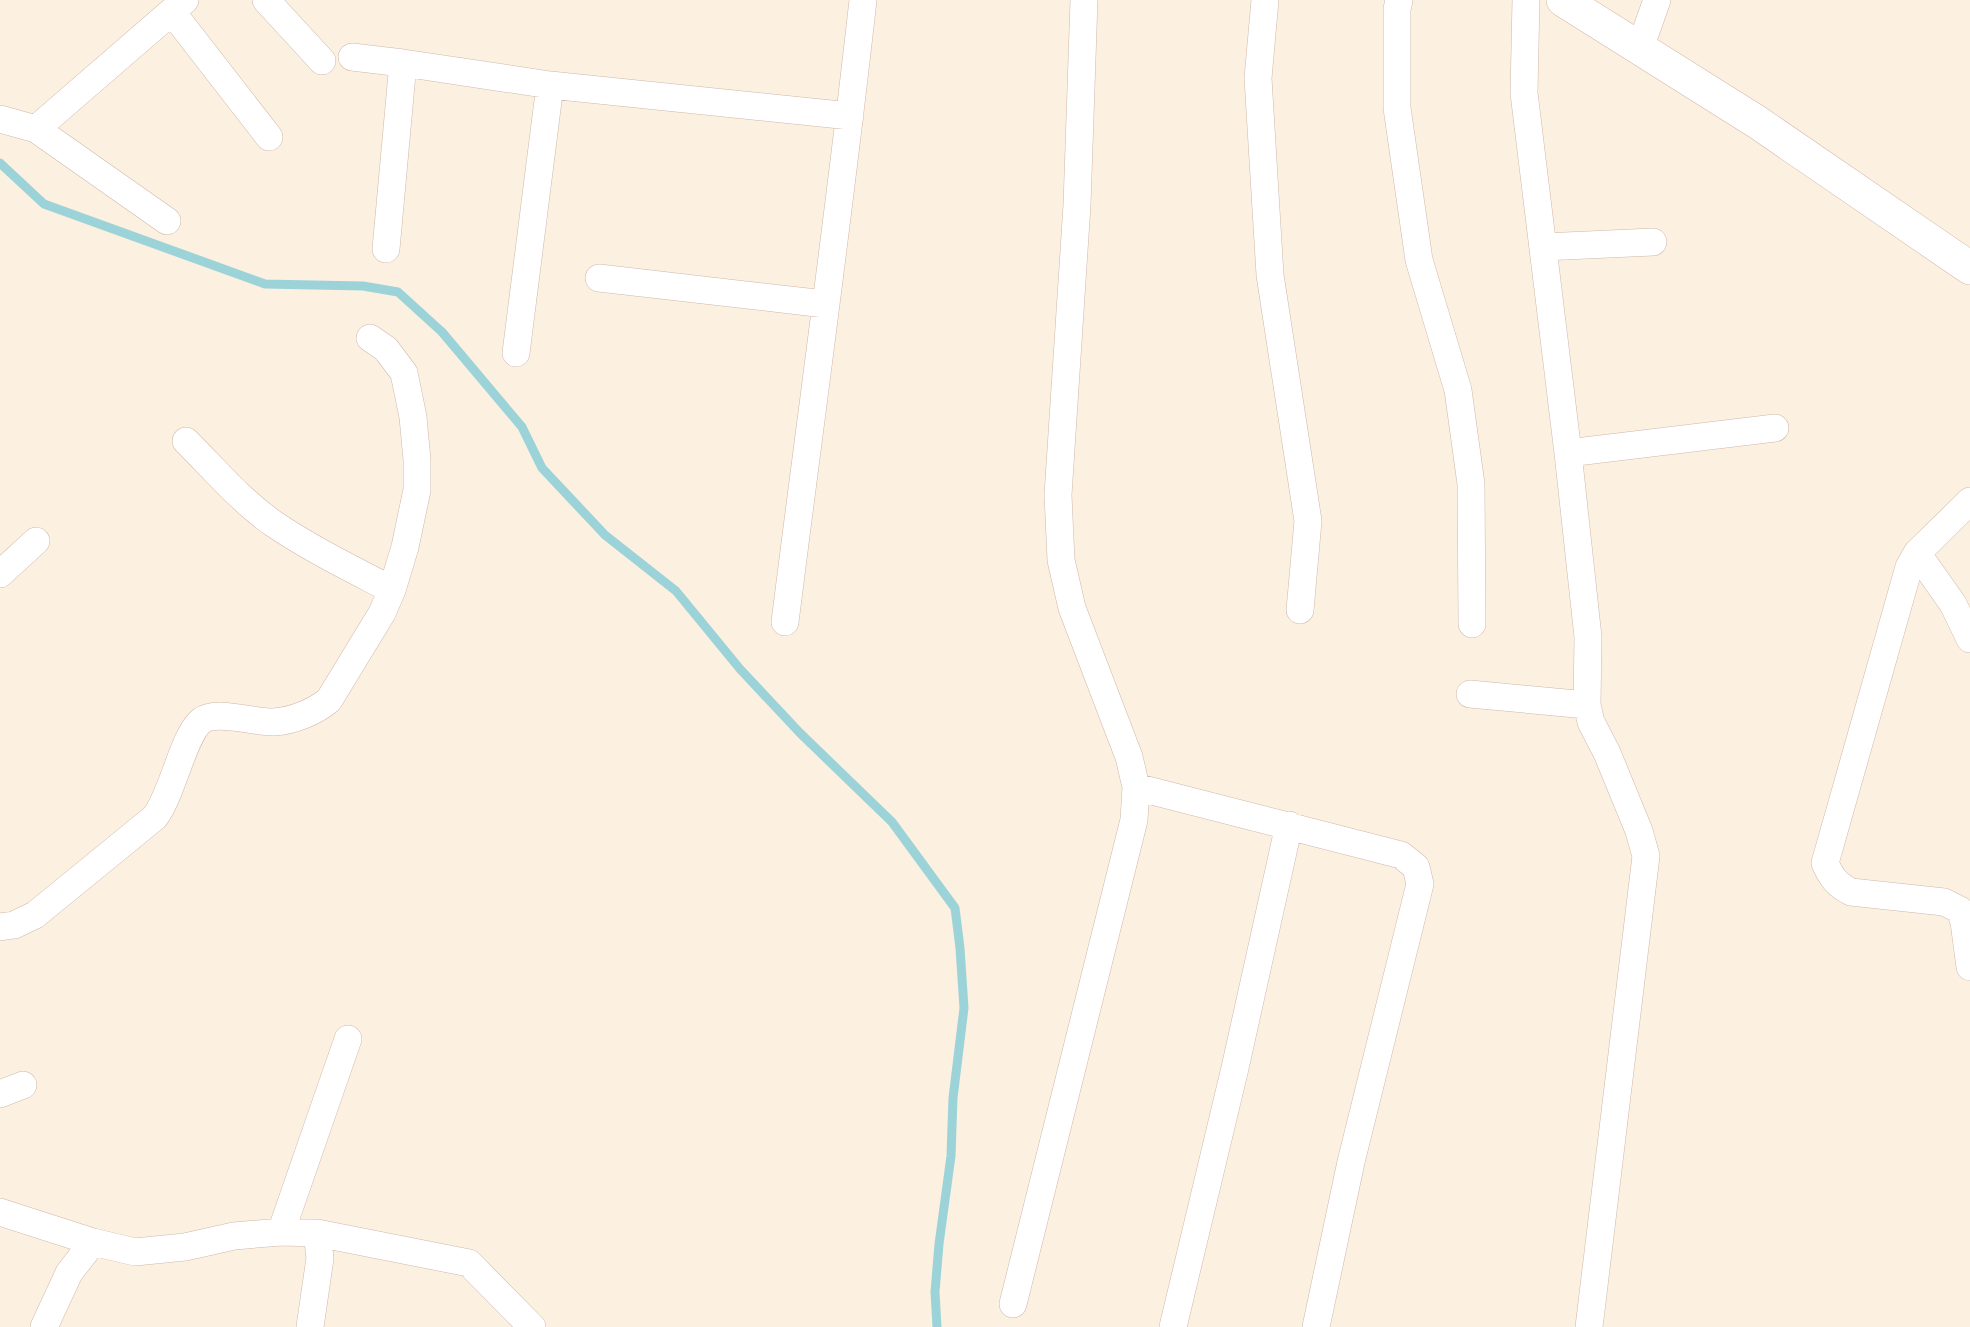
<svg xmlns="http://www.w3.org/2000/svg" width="1970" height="1327" viewBox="0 0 1970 1327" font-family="Quicksand,sans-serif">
<rect width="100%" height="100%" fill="#fcf0e1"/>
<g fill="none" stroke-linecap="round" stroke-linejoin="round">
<!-- stream -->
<path stroke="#9cd3d8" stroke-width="9" d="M 0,163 L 44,204 L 265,284 L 363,286 L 398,292 L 442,332 L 522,427 L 542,468 L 605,535 L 676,591 L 740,669 L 800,733 L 892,822 L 955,908 L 960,948 L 964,1008 L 953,1098 L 951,1156 L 939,1244 L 935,1292 L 937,1327"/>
<!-- street casing -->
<g stroke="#cfb8ab" stroke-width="28">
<path id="street" d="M 266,0 L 322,61
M 1265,0 L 1258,78 L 1270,275 L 1308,521 L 1300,610
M 1399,0 L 1397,9 L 1397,108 L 1419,260 L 1458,390 L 1471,484 L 1472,624
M 1526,0 L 1524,93 L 1568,453 L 1588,637 L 1587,705 L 1591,722 L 1607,753 L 1639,831 L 1646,856 L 1589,1327
M 172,12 L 269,137
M 1640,48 L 1657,0
M 352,57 L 403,63 L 550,85 L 850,116
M 0,119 L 36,129 L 167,221
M 36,129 L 185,0
M 1543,247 L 1653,242
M 386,249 L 403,63
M 599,278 L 825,304
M 516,353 L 550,85
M 186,441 C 214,469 241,501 274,524 C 311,549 352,569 392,590
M 1568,453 L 1775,428
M 1970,501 L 1917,553 L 1909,567 L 1825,863 C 1831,877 1837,885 1851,892 L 1944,902 L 1960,910 L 1964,922 L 1970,967
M 1917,553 L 1953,604 L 1970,639
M 0,574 L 36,541
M 785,622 C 811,415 840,208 863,0
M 1470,694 L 1587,705
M 1136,787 L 1401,855 L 1416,867 L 1420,884 L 1351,1162 L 1316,1327
M 0,927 L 14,925 L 35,915 L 155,817 C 173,793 183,736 201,721 C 217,709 254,723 274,722 C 292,721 315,712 329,700 L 382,613 L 392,590 L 405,547 L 417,490 L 417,460 L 413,417 L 404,373 L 386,349 L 370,338
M 0,1094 L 23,1085
M 0,1212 L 93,1242 L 135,1252 L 185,1247 L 234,1236 L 281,1232 L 317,1233 L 469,1263 L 532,1327
M 281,1232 L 348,1039
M 1013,1304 L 1134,820 L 1136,787 L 1129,757 L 1072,608 L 1061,560 L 1058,495 L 1077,205 L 1084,0
M 44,1327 L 69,1273 L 93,1242
M 310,1327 L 320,1258 L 317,1233
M 1173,1327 L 1235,1068 L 1289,825"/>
</g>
<!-- secondary casing -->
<g stroke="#d3b7a8" stroke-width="34">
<path id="secondary" d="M 1563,0 L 1757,122 L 1970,268"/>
</g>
<!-- street -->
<use href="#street" stroke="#fff" stroke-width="27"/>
<!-- secondary -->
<use href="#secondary" stroke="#fff" stroke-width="33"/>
</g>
</svg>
